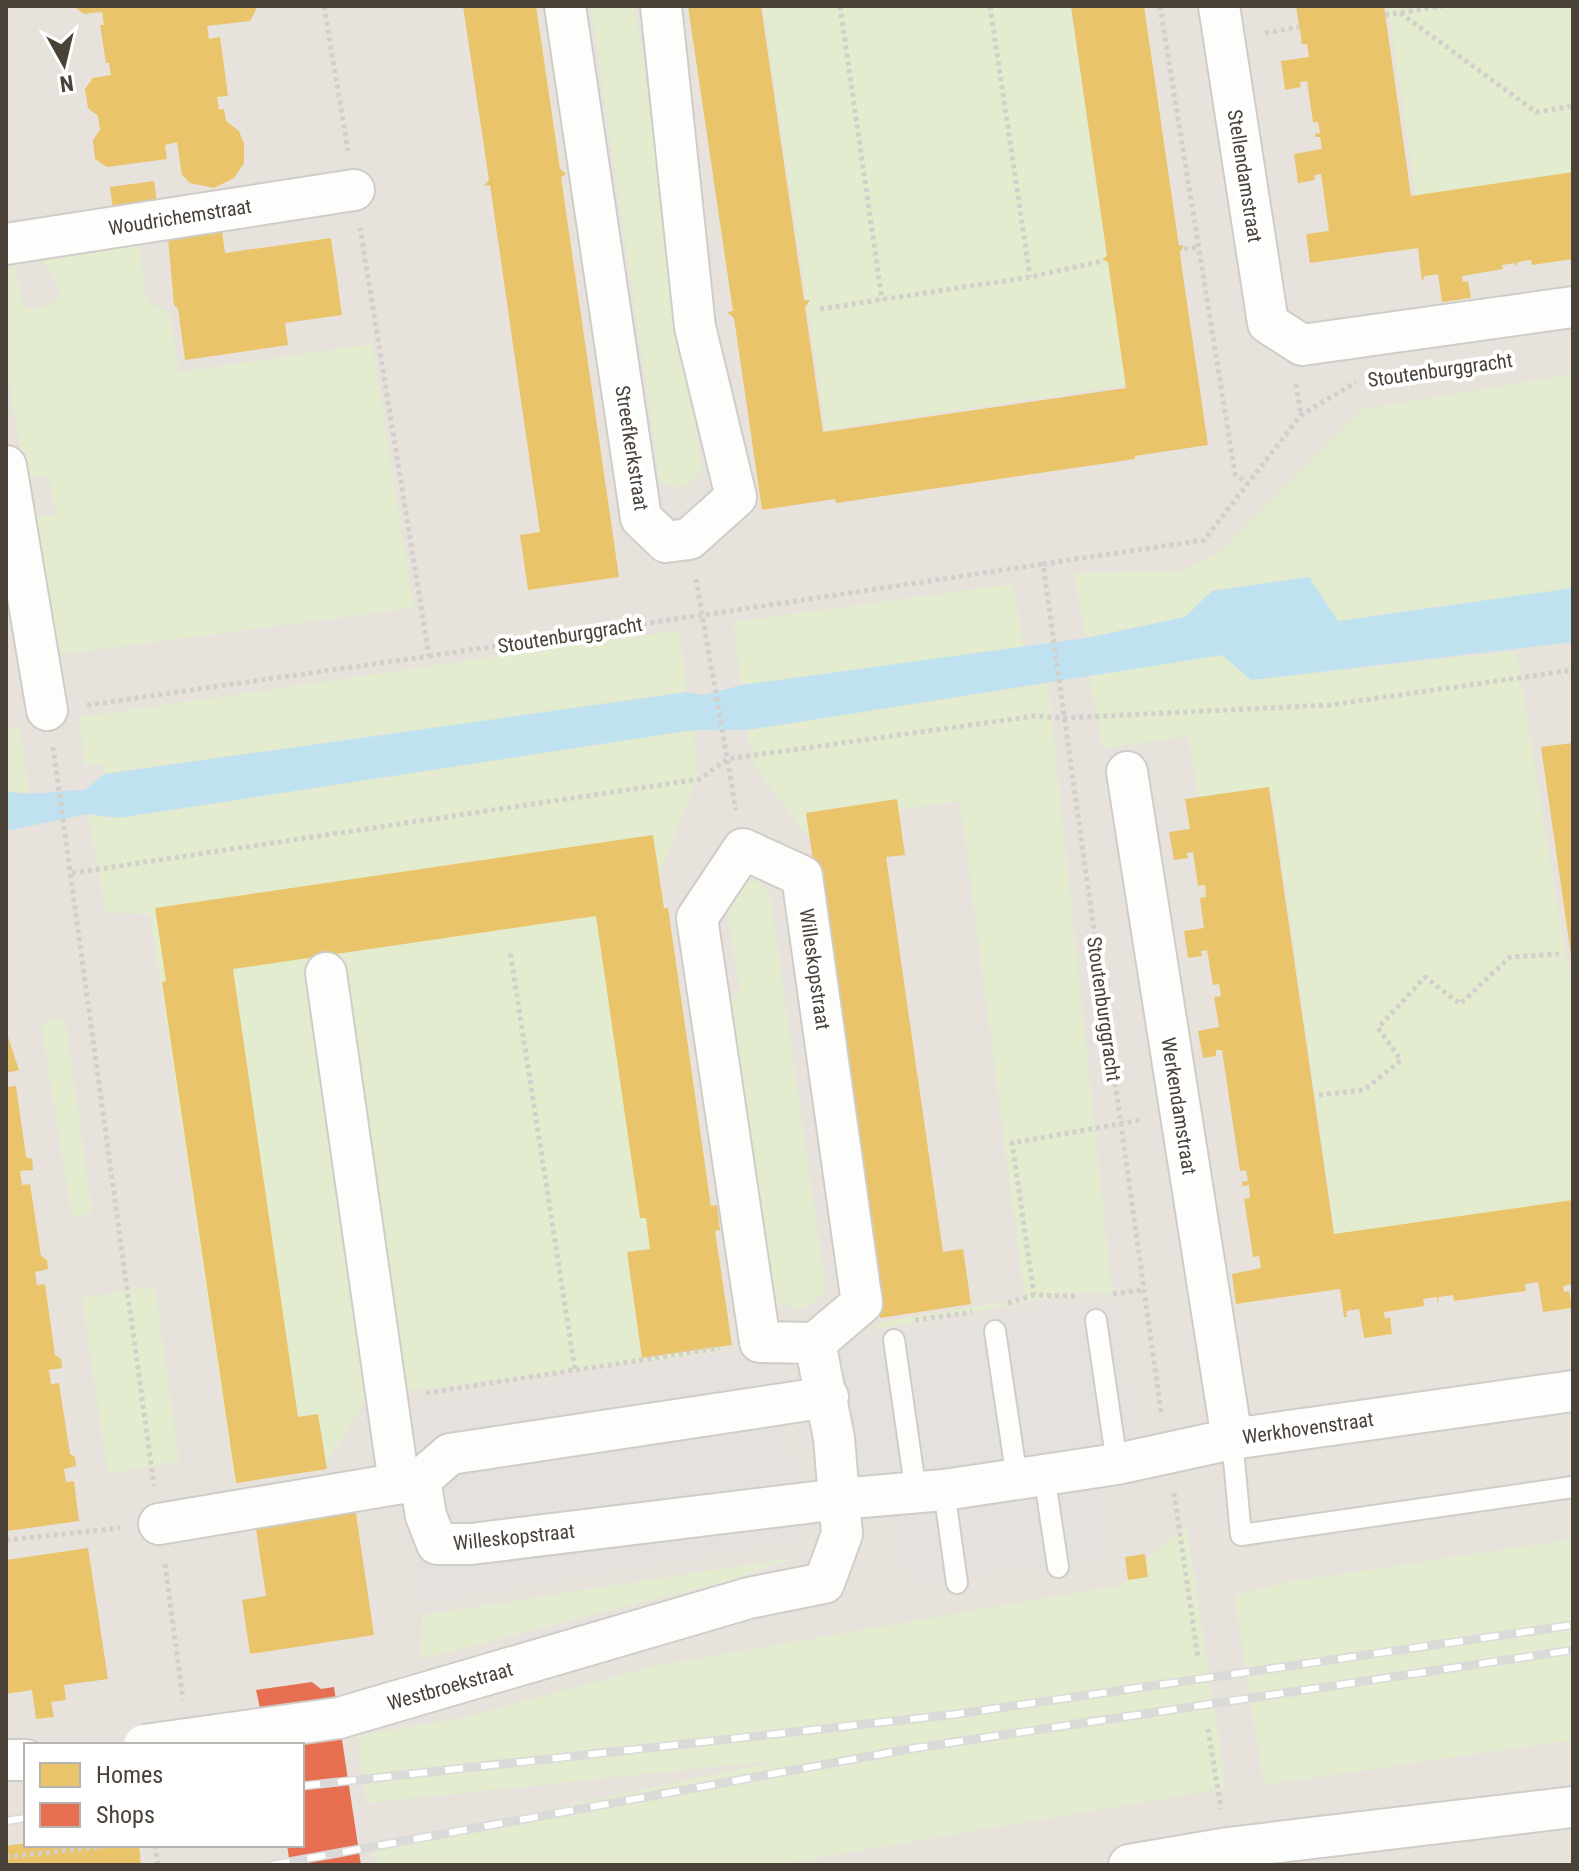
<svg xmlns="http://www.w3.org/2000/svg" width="1579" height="1871" viewBox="0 0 1579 1871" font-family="'Roboto Condensed',sans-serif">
<rect width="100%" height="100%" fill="#f3f0ed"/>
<!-- residential -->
<path fill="#e7e2dc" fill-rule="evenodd" d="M 6,6 L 1573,6 L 1573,1865 L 6,1865 ZM 26,1745 L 302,1745 L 302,1845 L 26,1845 Z"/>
<!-- green -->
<path fill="#e4eccf" d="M 591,6 L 635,6 L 702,471 L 690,484 L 674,488 L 660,481 Z
M 763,6 L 1070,6 L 1126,385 L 826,430 Z
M 1388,6 L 1573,6 L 1573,178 L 1417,202 Z
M 139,244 L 146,300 L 170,314 L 179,372 L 372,344 L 414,608 L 50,656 L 30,518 L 56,515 L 48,475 L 25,478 L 6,361 L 6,273 L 14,261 L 22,302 L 30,310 L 50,305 L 61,295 L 56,280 L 39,258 Z
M 1573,374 L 1573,588 L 1338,621 L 1309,577 L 1212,591 L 1185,617 L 1086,638 L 1074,573 L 1179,571 L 1217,554 L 1360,410 Z
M 1013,584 L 1024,648 L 741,685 L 733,622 Z
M 679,630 L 687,692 L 104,774 L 103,764 L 84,765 L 80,717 Z
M 1516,651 L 1573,999 L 1573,1207 L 1336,1241 L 1272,793 L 1200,803 L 1188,736 L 1103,749 L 1089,676 L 1223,654 L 1252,680 Z
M 1048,683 L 1112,1294 L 1081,1292 L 872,1330 L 884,1321 L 1025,1299 L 960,801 L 811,823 L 814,845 L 754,766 L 747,730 Z
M 20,727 L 29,793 L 6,791 L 6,729 Z
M 693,730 L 698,775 L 658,879 L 725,1348 L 706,1354 L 368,1396 L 324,1469 L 235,1482 L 150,914 L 106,913 L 88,814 L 118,818 Z
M 757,880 L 770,894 L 826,1291 C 815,1301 806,1311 788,1308 L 787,1303 L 775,1307 L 731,998 L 740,992 L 725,896 L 739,883 Z
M 65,1018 L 92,1212 L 72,1219 L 41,1023 Z
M 155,1286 L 179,1461 L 108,1475 L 82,1298 Z
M 1187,1528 L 1226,1788 L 777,1865 L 377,1865 L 373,1846 L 782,1760 L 367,1803 L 357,1736 L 460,1718 L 659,1665 L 1120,1585 C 1145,1569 1159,1540 1187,1528 Z
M 1573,1539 L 1573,1740 L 1264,1785 L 1234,1595 L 1287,1582 Z
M 797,1557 L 727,1581 L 421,1659 L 422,1615 Z"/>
<!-- parking -->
<path fill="#e5e1de" d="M 1110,1301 L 1137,1473 L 1097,1479 L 1106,1553 L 913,1582 L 891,1517 L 853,1481 L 835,1341 Z
M 770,1346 L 801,1539 L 414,1602 L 417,1405 Z"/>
<!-- water -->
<path fill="#c0e1ef" d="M 1309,577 L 1338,621 L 1573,588 L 1573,642 L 1251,680 L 1222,655 L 747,730 L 693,730 L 118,818 L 88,814 L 6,831 L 6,791 C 30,797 60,790 85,790 L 104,774 L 687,692 L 704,695 L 741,685 L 1086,638 L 1185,617 L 1212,591 Z"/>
<!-- homes -->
<path fill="#e9c46a" d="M 73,6 L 258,6 L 250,21 L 207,26 L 209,39 L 220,37 L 223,58 L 228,96 L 217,97 L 219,110 L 224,109 L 226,121 L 239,131 L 244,144 L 244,163 L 234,178 L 214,188 L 190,183 L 182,175 L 177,142 L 165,145 L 167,159 L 107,167 L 95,159 L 93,140 L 100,130 L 98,116 L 88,108 L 85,89 L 93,78 L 111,75 L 109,63 L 106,63 L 100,25 L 104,25 L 102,12 L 84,14 Z
M 463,6 L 536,6 L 560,169 L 566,174 L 561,177 L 619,577 L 528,590 L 520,535 L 540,532 L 490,185 L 484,186 L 489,180 Z
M 688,6 L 761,6 L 804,300 L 810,300 L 805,307 L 823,432 L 1126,388 L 1108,262 L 1102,259 L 1107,256 L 1071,6 L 1144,6 L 1179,246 L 1184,245 L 1180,252 L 1182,269 L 1208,445 L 1135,456 L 1135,459 L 836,503 L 835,499 L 762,510 L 734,318 L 727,312 L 733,311 Z
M 1296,6 L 1384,6 L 1411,196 L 1573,172 L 1573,259 L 1532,265 L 1531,260 L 1518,262 L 1516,267 L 1515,263 L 1502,265 L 1503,269 L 1462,276 L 1463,282 L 1468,281 L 1471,298 L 1442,302 L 1438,274 L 1425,276 L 1422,281 L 1418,248 L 1310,263 L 1306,234 L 1329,231 L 1321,174 L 1314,175 L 1315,180 L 1298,183 L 1294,154 L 1322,149 L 1320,137 L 1315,137 L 1315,134 L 1320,133 L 1318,122 L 1313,122 L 1307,81 L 1300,82 L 1301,87 L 1285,90 L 1281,61 L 1309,57 L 1307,44 L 1302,44 Z
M 154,181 L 157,203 L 113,209 L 110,187 Z
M 222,231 L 225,253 L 331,238 L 342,315 L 285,323 L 288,345 L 185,360 L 178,309 L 174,305 L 168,239 Z
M 1573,743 L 1573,954 L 1571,955 L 1541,747 Z
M 1269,787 L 1334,1234 L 1573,1200 L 1573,1284 L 1563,1286 L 1564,1292 L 1569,1291 L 1572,1308 L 1543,1312 L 1538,1282 L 1525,1284 L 1526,1291 L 1454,1301 L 1453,1295 L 1439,1297 L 1437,1304 L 1437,1297 L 1423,1299 L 1424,1306 L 1384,1312 L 1385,1319 L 1390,1317 L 1392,1334 L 1364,1338 L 1359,1309 L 1346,1311 L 1347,1317 L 1344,1317 L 1340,1289 L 1236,1304 L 1232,1274 L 1261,1268 L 1259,1256 L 1253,1257 L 1244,1199 L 1250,1198 L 1249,1185 L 1242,1186 L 1242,1182 L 1248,1181 L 1246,1170 L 1240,1171 L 1222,1050 L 1216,1050 L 1216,1056 L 1203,1058 L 1198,1031 L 1219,1027 L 1214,997 L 1221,996 L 1219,984 L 1213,985 L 1207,950 L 1201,951 L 1202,956 L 1188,958 L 1184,931 L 1204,928 L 1200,898 L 1206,897 L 1205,885 L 1198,886 L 1193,852 L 1187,853 L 1188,858 L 1174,860 L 1169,832 L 1190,829 L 1185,799 Z
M 897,799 L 905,855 L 886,857 L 936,1204 L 943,1252 L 963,1249 L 971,1304 L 880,1318 L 806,813 Z
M 653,835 L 664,908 L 668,908 L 711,1206 L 717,1205 L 720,1230 L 715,1231 L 732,1345 L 642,1358 L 627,1252 L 650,1249 L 646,1218 L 640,1218 L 596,916 L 233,969 L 298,1417 L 318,1414 L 327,1469 L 236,1483 L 162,982 L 166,981 L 155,908 Z
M 6,1031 L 19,1070 L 6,1073 Z
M 16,1086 L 26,1157 L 32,1159 L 33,1170 L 20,1171 L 22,1185 L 30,1184 L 41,1256 L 47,1260 L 48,1269 L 35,1272 L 37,1285 L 45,1284 L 55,1355 L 61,1359 L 62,1368 L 49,1370 L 51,1384 L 59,1383 L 70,1454 L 75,1457 L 76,1466 L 64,1469 L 66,1482 L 74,1481 L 79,1521 L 7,1531 L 6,1087 Z
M 355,1507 L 374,1635 L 250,1654 L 242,1600 L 266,1596 L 255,1522 Z
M 88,1548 L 108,1679 L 64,1685 L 66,1700 L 51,1702 L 54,1717 L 36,1719 L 32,1690 L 6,1694 L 6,1560 Z
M 1145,1554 L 1148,1577 L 1128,1580 L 1125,1557 Z
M 26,1843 L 139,1845 L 141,1865 L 6,1865 L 6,1846 Z"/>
<!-- shops -->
<path fill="#e76f51" d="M 312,1682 L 321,1689 L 334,1687 L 361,1865 L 290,1865 L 287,1845 L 302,1845 L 302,1745 L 268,1745 L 256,1690 Z"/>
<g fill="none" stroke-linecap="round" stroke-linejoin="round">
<!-- lane casing -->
<g stroke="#d0cdc9" stroke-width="24">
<path id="lane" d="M 1096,1320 L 1117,1464
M 995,1331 L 1017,1479
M 894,1340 L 916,1493
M 1232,1439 L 1241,1535 L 1573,1487
M 1044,1474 L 1058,1567
M 944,1490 L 957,1583"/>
</g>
<!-- street casing -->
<g stroke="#d0cdc9" stroke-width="44">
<path id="street" d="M 565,6 L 641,518 L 666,542 L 689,539 L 736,497 L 695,327 L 661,6
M 1219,6 L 1268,323 L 1302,345 L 1573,307
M 6,244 L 354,190
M 6,466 L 47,710
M 1127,772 L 1232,1439
M 743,849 L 802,876 L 862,1303 L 815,1343 L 760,1342 L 697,918 Z
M 326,973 L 399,1483
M 828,1397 L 450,1454 L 420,1480 L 426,1516 L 437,1544 L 471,1544 L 839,1499 L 944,1490 L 1117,1464 L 1232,1439 L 1573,1391
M 159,1524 L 420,1480
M 339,1718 L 749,1598 L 824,1583 L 842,1534 L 834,1438 L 815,1343
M 6,1760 L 26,1760
M 1129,1865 L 1228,1848 L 1573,1807"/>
</g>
<!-- path -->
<path stroke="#d3d0cc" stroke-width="5" stroke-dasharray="4 4" stroke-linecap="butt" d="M 324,6 L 348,151
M 840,6 L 882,300
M 990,6 L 1030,277
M 1160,6 L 1235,474 L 1248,484
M 1400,13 L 1536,112 L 1573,106
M 1385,15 L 1443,6
M 1265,33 L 1299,27
M 1184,249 L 1200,247
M 820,309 L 1030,277 L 1103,261
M 1296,384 L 1301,415
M 696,579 L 736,810
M 429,656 L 1043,564
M 87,705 L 429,656 L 360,228
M 53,747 L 154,1486
M 72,873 L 700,779 L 727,759 L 1035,716 L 1063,718 L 1330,705 L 1573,670
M 1319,1095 L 1364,1090 L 1401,1060 L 1378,1028 L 1425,977 L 1460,1004 L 1510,957 L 1559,954
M 1113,1294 L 1142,1290
M 1075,1296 L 1034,1295 L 1012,1143 L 1141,1120
M 1008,1303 L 1034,1295
M 915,1320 L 972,1312
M 576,1370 L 720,1348
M 426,1393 L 575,1370 L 510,951
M 1161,1412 L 1043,564 L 1204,540 L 1301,415 L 1356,382
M 1174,1493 L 1198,1658
M 6,1540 L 120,1528
M 165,1564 L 183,1700
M 1208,1729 L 1221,1809
M 155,1845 L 158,1865
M 6,1857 L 115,1845"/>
<!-- lane -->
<use href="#lane" stroke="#fdfdfc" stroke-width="20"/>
<!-- street -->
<use href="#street" stroke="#fdfdfc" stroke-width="40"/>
<!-- rail casing -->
<g stroke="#dadad9" stroke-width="9">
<path id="rail" d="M 302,1786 L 957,1714 L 1573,1625
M 6,1821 L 26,1818
M 272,1865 L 915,1748 L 1573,1650"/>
</g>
<!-- rail -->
<use href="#rail" stroke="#fff" stroke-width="6" stroke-dasharray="18" stroke-linecap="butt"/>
<!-- street-bridge casing -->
<g stroke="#d0cdc9" stroke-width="44" stroke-linecap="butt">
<path id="street-bridge" d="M 144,1745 L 339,1718"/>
</g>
<!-- street-bridge -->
<use href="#street-bridge" stroke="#fdfdfc" stroke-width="40"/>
</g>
<g text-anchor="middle" stroke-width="8" stroke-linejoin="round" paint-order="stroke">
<!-- street labels -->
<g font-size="20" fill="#4a4139" stroke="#fff">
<text transform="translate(1245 176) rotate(81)" y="7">Stellendamstraat</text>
<text transform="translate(180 217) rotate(-9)" y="7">Woudrichemstraat</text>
<text transform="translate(1440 370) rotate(-8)" y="7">Stoutenburggracht</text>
<text transform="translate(632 448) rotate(81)" y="7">Streefkerkstraat</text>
<text transform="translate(570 635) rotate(-9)" y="7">Stoutenburggracht</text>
<text transform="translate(815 969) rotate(82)" y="7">Willeskopstraat</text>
<text transform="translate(1104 1009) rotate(82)" y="7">Stoutenburggracht</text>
<text transform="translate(1179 1106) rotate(81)" y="7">Werkendamstraat</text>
<text transform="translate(1308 1428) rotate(-8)" y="7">Werkhovenstraat</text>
<text transform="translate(514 1537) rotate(-6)" y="7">Willeskopstraat</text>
<text transform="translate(450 1686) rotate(-16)" y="7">Westbroekstraat</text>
</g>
</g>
<!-- border -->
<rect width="1579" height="1871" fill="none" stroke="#4a4139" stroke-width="16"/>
<!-- legend -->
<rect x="24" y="1743" width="280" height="104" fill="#ffffff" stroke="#b7b3b0" stroke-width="2"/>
<rect x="40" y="1763" width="40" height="24" fill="#e9c46a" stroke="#b7b3b0" stroke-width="2"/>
<text x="96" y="1783" font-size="24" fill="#4a4139">Homes</text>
<rect x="40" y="1803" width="40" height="24" fill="#e76f51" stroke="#b7b3b0" stroke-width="2"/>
<text x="96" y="1823" font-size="24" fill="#4a4139">Shops</text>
<!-- north arrow -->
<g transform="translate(64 64) rotate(172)" stroke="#ffffff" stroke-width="6" paint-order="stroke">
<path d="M0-6L14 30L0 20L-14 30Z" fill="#4a4139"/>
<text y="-12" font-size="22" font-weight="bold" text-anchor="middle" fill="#4a4139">N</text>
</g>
</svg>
